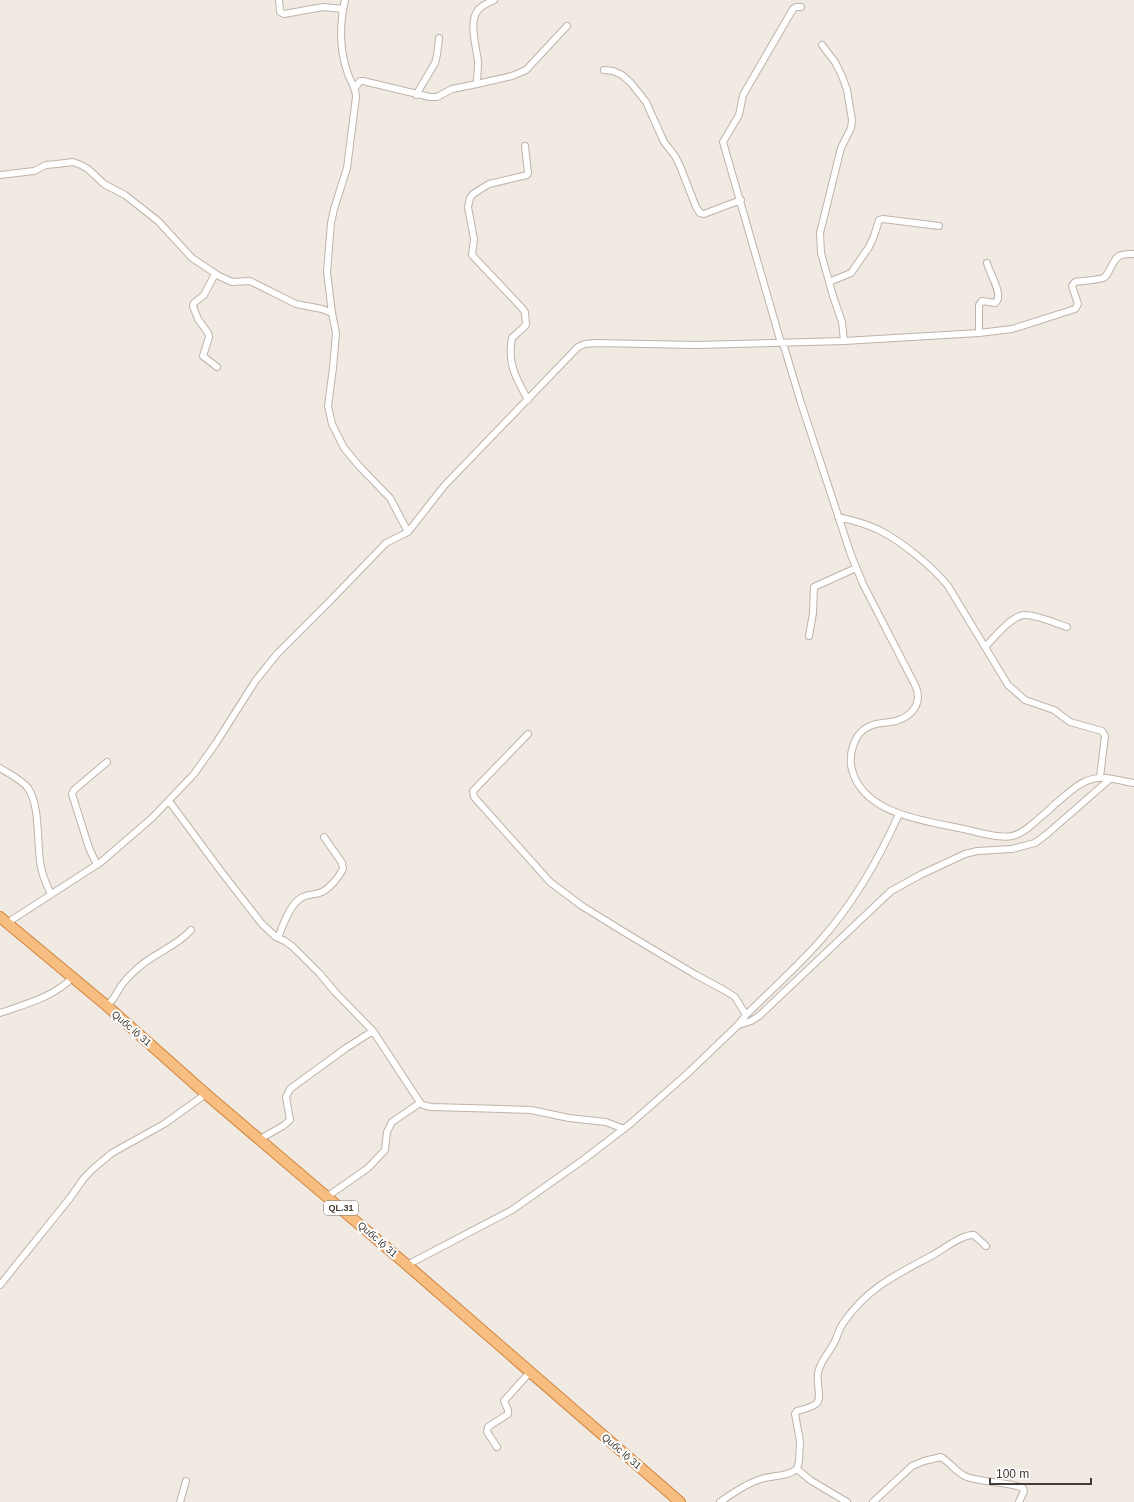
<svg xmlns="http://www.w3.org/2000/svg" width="1134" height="1502" viewBox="0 0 1134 1502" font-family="Helvetica,sans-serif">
<rect width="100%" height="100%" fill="#f0eae3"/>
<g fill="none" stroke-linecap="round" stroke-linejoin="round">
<!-- minor casing -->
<g stroke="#beb3aa" stroke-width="8">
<path id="minor" d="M 279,0 L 280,12 L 284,14 L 323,7 L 343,9
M 345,0 C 339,26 339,49 348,74 C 351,83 356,87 356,97 L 347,168 L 334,209 L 331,223 L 327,272 L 332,313 L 336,333 L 333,368 L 328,406 L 332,424 L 344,448 L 360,467 L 390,498 L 408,532
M 822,45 L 835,62 L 842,76 L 847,90 L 852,120 L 851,128 L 841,148 L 820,233 L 821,253 L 833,296 L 842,322 L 844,341
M 604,70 L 613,71 L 622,75 L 631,83 L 646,102 L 664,142 L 675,156 L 680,166 L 696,207 L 700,213 L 704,214 L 741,200
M 477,84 L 512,76 L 526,70 L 567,26
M 355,88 L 360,81 L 363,81 L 430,97 L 437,97 L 452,89 L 477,84 C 477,77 478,70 478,62 C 477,49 468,22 478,10 C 482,5 488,3 494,0
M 416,95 L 435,63 L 437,55 L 439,38
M 525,146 L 528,173 L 527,175 L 489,184 L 473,194 L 470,198 L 468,207 L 474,239 L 472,255 L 521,307 L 525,312 L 526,325 L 512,338 C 507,364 516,378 528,400
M 0,175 L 34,171 L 46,165 L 57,164 L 73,162 L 81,165 L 88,169 L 104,184 L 125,195 L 158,221 L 192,258 L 219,276 L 232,282 L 250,281 L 296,304 L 322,309 L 332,313
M 215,274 L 204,295 L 194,303 L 193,306 L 194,309 L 198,319 L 208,333 L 209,337 L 203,356 L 217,367
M 829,282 L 851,273 L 869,247 L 874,236 L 879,220 L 883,219 L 939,226
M 979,333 L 979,305 L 982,301 L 995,303 C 1005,296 989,273 987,263
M 781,343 L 723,142 L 739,115 L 743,95 L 793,9 L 796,7 L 801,7
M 783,343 L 801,403 L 851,555 L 863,584 L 916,687 C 922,703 913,716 896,721 C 888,723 878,722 870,726 C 854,732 848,755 852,770 C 864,815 927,821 964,829 C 977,832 999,839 1012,836 C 1021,834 1028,828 1035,822 C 1041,816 1049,811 1055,804 C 1069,793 1080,780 1098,778 C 1107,776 1124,782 1134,783
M 838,517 C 852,520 866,524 879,530 C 901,541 933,567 948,586 L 1008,685 L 1025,700 L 1054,710 L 1070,722 L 1102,731 L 1105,736 L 1100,777
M 809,636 L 813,613 L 814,587 L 856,568
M 985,647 C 994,638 1012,615 1025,615 C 1037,615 1055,623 1067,627
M 528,734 L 473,791 L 474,797 L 550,882 L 582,906 L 629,935 L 696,975 L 724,990 L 735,997 L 746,1015
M 0,768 C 9,774 21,779 28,788 C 40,806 37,840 40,861 C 41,873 46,884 51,894
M 169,801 L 220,870 L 262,924 L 276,937 L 285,941 L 293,947 L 320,974 L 335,992 L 373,1031 L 421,1104 L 426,1106 L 432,1107 L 531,1110 L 569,1118 L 606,1122 L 624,1129
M 97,865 L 89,848 L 72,794 L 74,790 L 107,762
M 7,923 L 101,862 L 152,818 L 194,774 L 216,743 L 256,680 L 277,654 L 329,602 L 386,543 L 408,532 L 444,486 L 578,347 L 585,344 L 596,343 L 697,345 L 844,341 L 979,333 L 1012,329 L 1075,309 L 1078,304 L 1072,286 L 1075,282 C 1082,281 1098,280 1103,278 C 1106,277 1107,274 1109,271 C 1116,257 1117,253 1134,254
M 278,938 C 282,927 290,904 301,898 C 307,894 315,895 322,892 C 330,888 339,877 343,869 L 342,863 L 324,837
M 107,1006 C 112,1001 115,997 118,991 C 122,983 131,974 138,968 C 154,953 176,947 191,930
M 0,1013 C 26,1004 54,997 73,977
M 739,1025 L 751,1021 L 759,1016 L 891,891 L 922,874 L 965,854 L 977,851 L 1012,849 L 1035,843 L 1047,834 L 1110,779
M 260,1139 L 283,1126 L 290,1120 L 286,1097 L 290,1089 L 346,1048 L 373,1031
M 328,1196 L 368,1168 L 385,1150 L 387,1132 L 392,1122 L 420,1103
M 407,1265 L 512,1210 L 583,1160 L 630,1124 L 688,1073 L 737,1026 L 746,1015 C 771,990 797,967 820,941 C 853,904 879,859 899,814
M 0,1285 L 70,1198 L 84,1178 L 94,1168 L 112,1153 L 164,1124 L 206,1094
M 497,1447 L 487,1432 L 488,1427 L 508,1414 L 508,1410 L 504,1401 L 531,1371
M 797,1469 L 810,1480 L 847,1502
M 180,1502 L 186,1481
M 720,1502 C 733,1493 746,1484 761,1479 C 773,1475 787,1477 797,1469 L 799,1461 L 800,1441 L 795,1414 L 797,1411 C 803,1409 812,1408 817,1403 C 822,1397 816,1382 818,1373 C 820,1361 830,1352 835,1341 C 838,1335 839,1328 844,1322 C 868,1287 898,1274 933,1255 C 944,1249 962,1234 974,1235 L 986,1246
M 873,1502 L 912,1466 L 924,1461 L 941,1457 C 951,1463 956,1473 967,1477 C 985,1483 1005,1481 1023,1488 L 1024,1491 L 1019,1502"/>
</g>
<!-- trunk casing -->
<g stroke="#d2833c" stroke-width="12">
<path id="trunk" d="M 0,917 L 107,1006 L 206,1094 L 407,1265 L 680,1502"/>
</g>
<!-- minor -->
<use href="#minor" stroke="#fff" stroke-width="6"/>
<!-- trunk -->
<use href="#trunk" stroke="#f6be80" stroke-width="10"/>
</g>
<g text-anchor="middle" stroke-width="4" stroke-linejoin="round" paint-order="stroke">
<!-- shield labels -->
<rect fill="#fff" stroke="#7b7571" stroke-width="1" x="324" y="1201" width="34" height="14" rx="3"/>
<g font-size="9" font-weight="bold" fill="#423a34">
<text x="341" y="1211">QL.31</text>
</g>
<!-- street labels -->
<g font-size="10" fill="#423a34" stroke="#fff">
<text transform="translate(132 1028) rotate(41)" y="4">Quốc lộ 31</text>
<text transform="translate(378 1239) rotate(41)" y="4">Quốc lộ 31</text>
<text transform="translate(622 1451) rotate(41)" y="4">Quốc lộ 31</text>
</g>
</g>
<!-- scale -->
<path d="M990 1478v6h101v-6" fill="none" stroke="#423a34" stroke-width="2"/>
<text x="996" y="1478" font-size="12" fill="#423a34" stroke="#ffffff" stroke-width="3" paint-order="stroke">100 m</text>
</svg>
